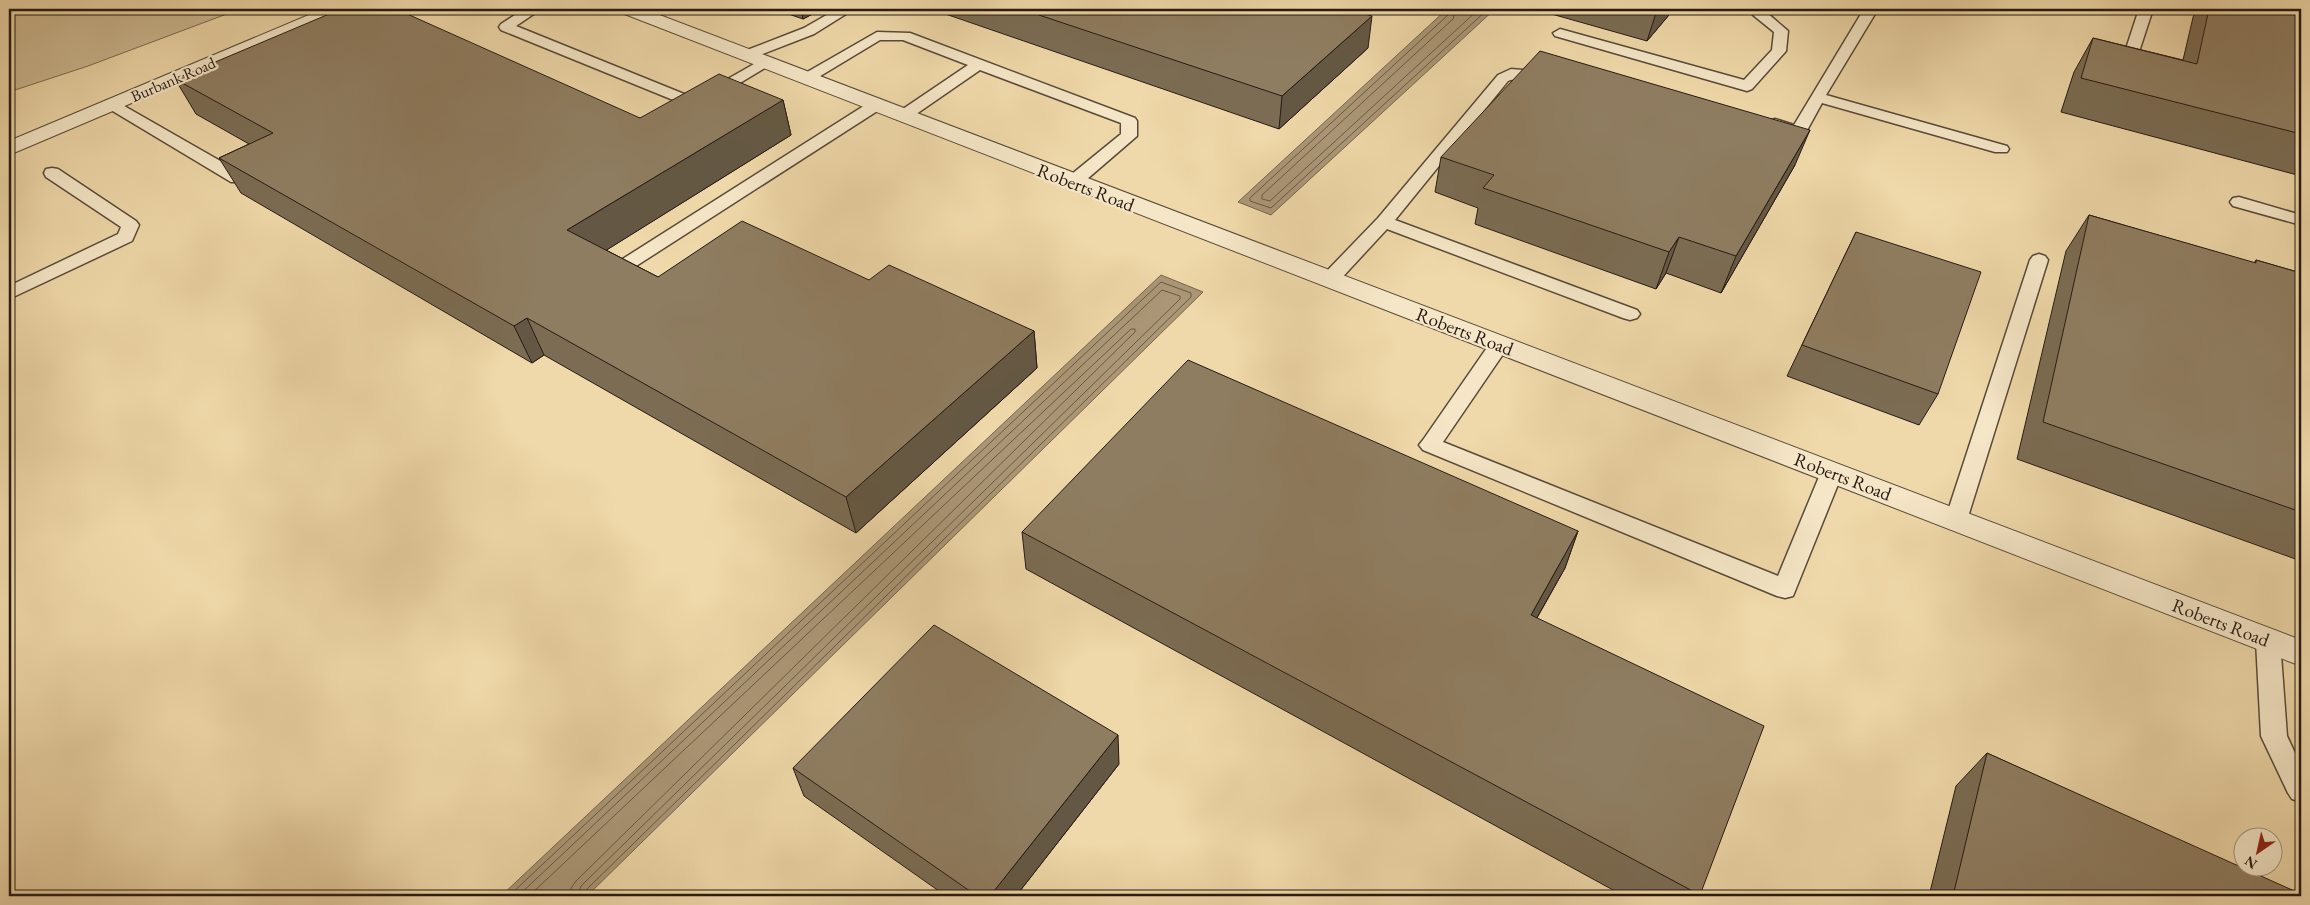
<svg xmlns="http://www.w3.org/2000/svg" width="2310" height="905" viewBox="0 0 2310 905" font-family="'EB Garamond',serif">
<rect width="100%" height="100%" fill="#efd8a9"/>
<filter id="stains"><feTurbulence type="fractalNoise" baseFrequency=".004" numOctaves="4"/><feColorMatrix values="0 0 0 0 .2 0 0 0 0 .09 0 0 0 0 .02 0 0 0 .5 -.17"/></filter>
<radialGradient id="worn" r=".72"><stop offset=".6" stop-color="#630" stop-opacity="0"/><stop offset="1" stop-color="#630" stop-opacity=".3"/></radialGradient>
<!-- green -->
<path fill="#cdb890" stroke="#7a6952" d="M 9,9 L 240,9 L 88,66 L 9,92 Z"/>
<!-- water -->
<path fill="#ab9776" stroke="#76654e" d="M 1447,9 L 1495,9 L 1271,215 L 1238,202 Z
M 1161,275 L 1203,292 L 587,896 L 501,896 Z"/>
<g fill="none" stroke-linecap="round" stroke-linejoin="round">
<!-- shore -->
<path stroke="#695844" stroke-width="1" d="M 1450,9 L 1448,15 L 1250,198 L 1250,201 L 1271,208 L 1488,9
M 1456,9 L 1453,19 L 1262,195 L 1262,199 L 1270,201 L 1479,9
M 509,896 L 1161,282 L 1191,293 L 1191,297 L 585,891 L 584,896
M 518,896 L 1162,290 L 1180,296 L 1180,299 L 581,886 L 577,896
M 529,896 L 1131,329 L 1135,329 L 1135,332 L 576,881 L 571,888 L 570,896"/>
<!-- service casing -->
<g stroke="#594a38" stroke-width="3">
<path id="service" d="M 524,9 L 541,9 L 516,26 L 689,96 L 705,92 L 761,60 L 766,59 L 773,63 L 715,98 L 688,106 L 501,30 L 499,27 L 501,24 Z
M 837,9 L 854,9 L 814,34 L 752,58 L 742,58 L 740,55 L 742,52 L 804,28 Z
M 1753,9 L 1768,9 L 1766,12 L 1788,31 L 1786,51 L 1752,89 L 1747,91 L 1555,36 L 1553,33 L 1560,29 L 1744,80 L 1772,50 L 1774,32 L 1753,15 L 1751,12 Z
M 1864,9 L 1878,9 L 1826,95 L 2007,146 L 2009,149 L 2007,152 L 1995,152 L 1822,103 L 1805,134 L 1799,136 L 1769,127 L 1767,124 L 1769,121 L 1775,119 L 1794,125 Z
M 2139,9 L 2153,9 L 2137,58 L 2130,62 L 2123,58 Z
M 877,32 L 910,33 L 1135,118 L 1137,121 L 1137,136 L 1079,186 L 1067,186 L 1065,182 L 1067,178 L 1121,134 L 1121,123 L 980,70 L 909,119 L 897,119 L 895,116 L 897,113 L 968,65 L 903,40 L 880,40 L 812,81 L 807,83 L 799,78 L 802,75 Z
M 1511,69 L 1545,72 L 1553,77 C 1544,89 1521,75 1508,81 L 1395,220 L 1637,310 L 1640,314 L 1637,318 L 1630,320 L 1623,318 L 1387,229 L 1337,283 L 1330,285 L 1323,283 L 1321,279 L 1323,275 L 1378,218 L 1498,75 Z
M 112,99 L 243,174 L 245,178 L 243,182 L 231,182 L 106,107 L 104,104 L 106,101 Z
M 876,100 L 882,102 L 884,105 L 882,108 L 633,268 L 627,270 L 621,268 L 618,264 L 621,260 L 870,102 Z
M 52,168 L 58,169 L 136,221 L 139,225 L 132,241 L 9,299 L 9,286 L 118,234 L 121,227 L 46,177 L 44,173 L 46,169 Z
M 2239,197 L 2301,215 L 2301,225 L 2233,206 L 2230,202 L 2233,198 Z
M 2039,254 L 2045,256 L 2048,260 L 1967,520 L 1964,526 L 1956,528 L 1948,526 L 1945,520 L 2030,260 L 2033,256 Z
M 1500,338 L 1507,339 L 1510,344 L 1443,442 L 1778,576 L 1821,472 L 1824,466 L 1832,464 L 1840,466 L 1843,472 L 1793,596 L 1785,598 L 1777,596 L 1423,450 L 1419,445 L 1423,440 L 1493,339 Z
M 2268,631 L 2277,634 L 2280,641 L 2287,736 L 2301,766 L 2301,802 L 2292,799 L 2288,793 L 2261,736 L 2256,641 L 2259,634 Z"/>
</g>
<!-- minor casing -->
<g stroke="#594a38" stroke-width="2">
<path id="minor" d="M 323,9 L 347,9 L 344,13 L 9,155 L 9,141 Z
M 619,9 L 644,9 L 2301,640 L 2301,666 L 622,13 Z"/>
</g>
<!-- service -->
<use href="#service" fill="#f5e6c7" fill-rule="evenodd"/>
<!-- minor -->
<use href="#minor" fill="#f5e6c7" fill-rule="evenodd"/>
</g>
<!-- wall -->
<path fill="#7b6c53" stroke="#271a13" d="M 774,9 L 822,9 L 803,19 Z
M 931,9 L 1347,9 L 1368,48 L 1279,129 Z
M 1549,9 L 1674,9 L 1647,41 L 1548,13 Z
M 2195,9 L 2301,9 L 2301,176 L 2061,112 L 2074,72 L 2093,38 L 2183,60 Z
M 175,79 L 640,118 L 783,100 L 791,135 L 606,250 L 658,277 L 869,280 L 1034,331 L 1037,368 L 856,533 L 544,355 L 532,363 L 241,193 L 219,158 L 249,144 L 196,114 Z
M 1441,157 L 1795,165 L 1721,293 L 1666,273 L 1656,289 L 1475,224 L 1478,208 L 1435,192 Z
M 2089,215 L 2254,263 L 2256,260 L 2301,273 L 2301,561 L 2017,459 L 2066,251 Z
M 1856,232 L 1938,394 L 1919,425 L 1787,376 Z
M 1578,531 L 1565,568 L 1537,618 L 1700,895 L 1700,896 L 1624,896 L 1026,569 L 1022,532 Z
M 1987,753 L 2301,896 L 1929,896 L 1956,786 Z
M 1119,764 L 1016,896 L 946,896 L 804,796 L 793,768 Z"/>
<!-- shaded-wall -->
<path fill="#645844" stroke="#271a13" d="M 801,9 L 822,9 L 803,19 Z
M 1659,9 L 1674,9 L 1647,41 L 1656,13 Z
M 1372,16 L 1368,48 L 1279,129 L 1282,96 Z
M 783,100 L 791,135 L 581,266 L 567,230 Z
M 1810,130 L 1795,165 L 1721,293 L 1736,256 Z
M 1679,237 L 1666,273 L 1656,289 L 1669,252 Z
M 527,318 L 544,355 L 532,363 L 514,326 Z
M 1034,331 L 1037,368 L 856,533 L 846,497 Z
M 1578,531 L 1565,568 L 1518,651 L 1531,615 Z
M 1118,735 L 1119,764 L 1016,896 L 990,896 Z"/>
<!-- building -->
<path fill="#8f7d61" stroke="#271a13" d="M 341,9 L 396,9 L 640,118 L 719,74 L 783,100 L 567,230 L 658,277 L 742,221 L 869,280 L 889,265 L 1034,331 L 846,497 L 527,318 L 514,326 L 219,158 L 273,133 L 175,79 Z
M 1021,9 L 1347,9 L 1372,16 L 1282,96 Z
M 1640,9 L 1659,9 L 1656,13 Z
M 2209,9 L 2301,9 L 2301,134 L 2081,78 L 2093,38 L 2197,64 Z
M 1540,51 L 1810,130 L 1736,256 L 1679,237 L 1669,252 L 1483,188 L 1494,175 L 1441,157 Z
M 2089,215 L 2256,263 L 2256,260 L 2301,273 L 2301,512 L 2043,422 Z
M 1856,232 L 1981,272 L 1938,394 L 1802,345 Z
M 1188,360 L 1578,531 L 1531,615 L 1764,726 L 1700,895 L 1022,532 Z
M 934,625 L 1118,735 L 990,896 L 977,896 L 793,768 Z
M 1987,753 L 2301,894 L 2301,896 L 1953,896 Z"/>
<g text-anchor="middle" stroke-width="4.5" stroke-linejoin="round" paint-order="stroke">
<!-- far-street labels -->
<g font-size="16" fill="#271a13" stroke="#f5e6c7">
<text transform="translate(173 79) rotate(-23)" y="6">Burbank Road</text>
</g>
<!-- street labels -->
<g font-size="19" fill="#271a13" stroke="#f5e6c7">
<text transform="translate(1086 187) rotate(21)" y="7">Roberts Road</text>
<text transform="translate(1465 331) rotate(21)" y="7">Roberts Road</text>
<text transform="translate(1843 476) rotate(21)" y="7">Roberts Road</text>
<text transform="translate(2221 622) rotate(21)" y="7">Roberts Road</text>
</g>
</g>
<!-- margin -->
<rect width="2310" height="905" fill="none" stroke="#efd8a9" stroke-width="30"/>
<rect x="10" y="10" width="2290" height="885" fill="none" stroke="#271a13" stroke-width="2.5"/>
<rect x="15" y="15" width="2280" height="875" fill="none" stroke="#271a13"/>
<!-- north arrow -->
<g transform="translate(2258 852) rotate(214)"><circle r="24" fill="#f5e6c7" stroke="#a3947f"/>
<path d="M0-4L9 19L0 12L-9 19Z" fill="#8f2418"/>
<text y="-8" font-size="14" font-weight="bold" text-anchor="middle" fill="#271a13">N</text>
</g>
<rect width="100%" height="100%" filter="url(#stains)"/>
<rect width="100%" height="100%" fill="url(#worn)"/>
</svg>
